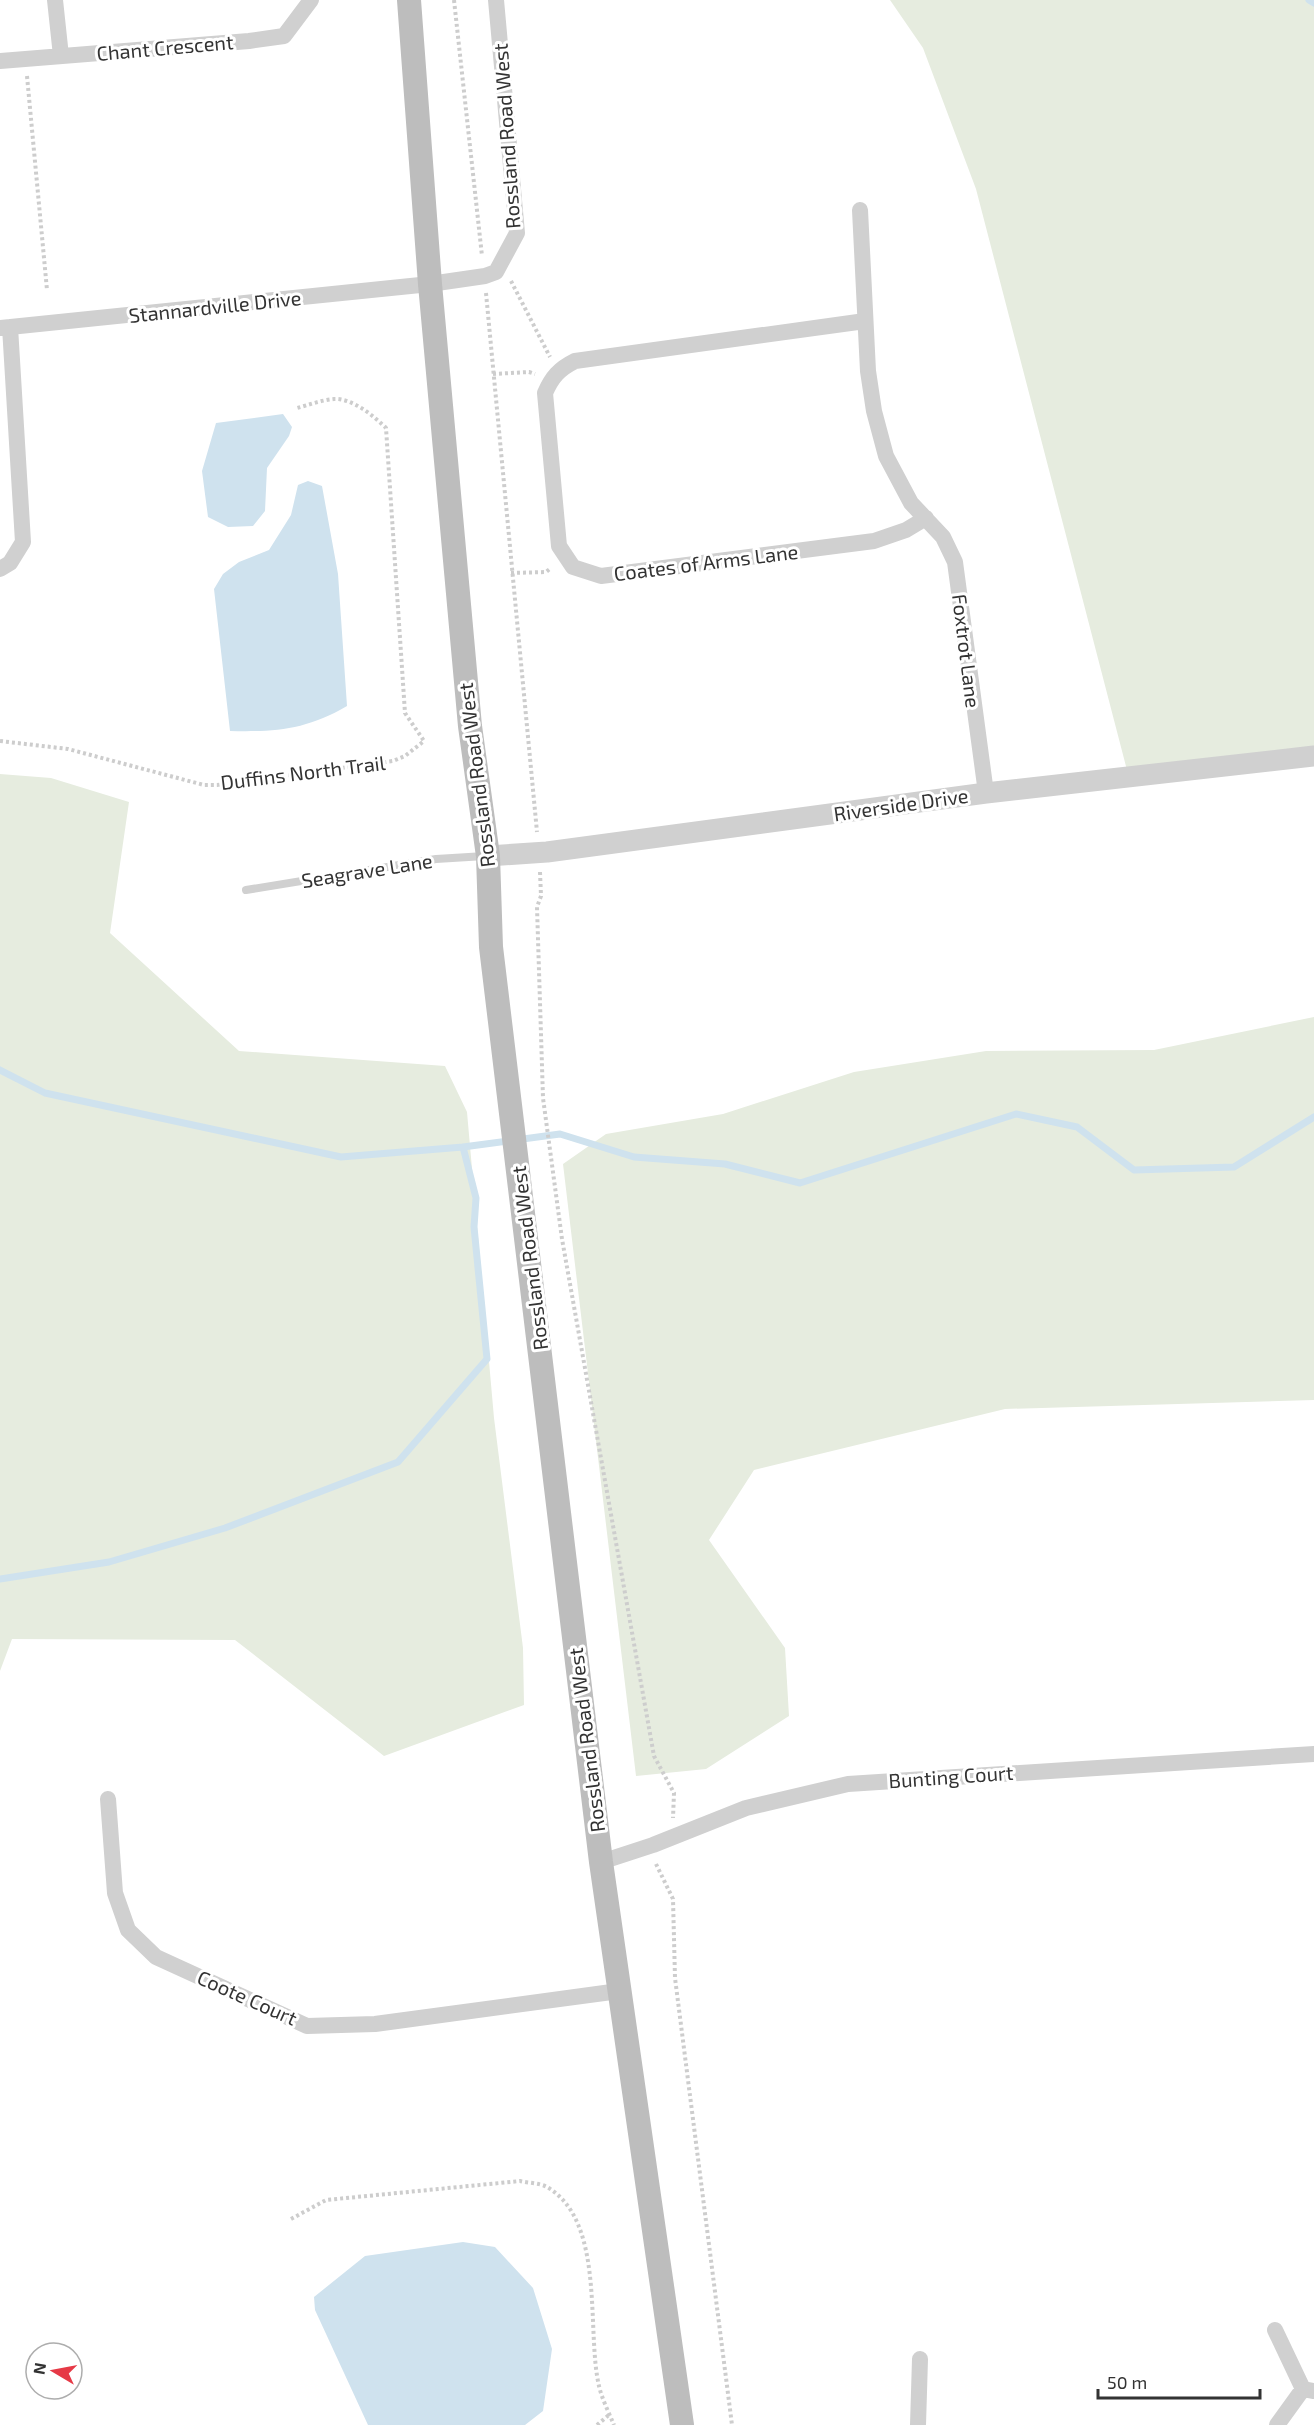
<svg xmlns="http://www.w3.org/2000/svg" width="1314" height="2425" viewBox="0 0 1314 2425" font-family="'Exo 2',sans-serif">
<rect width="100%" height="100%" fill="#fff"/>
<!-- green -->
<path fill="#e6ecdf" d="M 890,0 L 1314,0 L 1314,747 L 1128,774 L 976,189 L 923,48 Z
M 0,774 L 51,778 L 129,802 L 110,933 L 239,1051 L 445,1066 L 467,1112 L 494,1418 L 523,1648 L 524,1705 L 384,1756 L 235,1640 L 12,1639 L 0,1671 Z
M 1314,1017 L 1314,1400 L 1005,1409 L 754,1470 L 709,1540 L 785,1648 L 789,1716 L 706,1769 L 636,1776 L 563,1164 L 606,1134 L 723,1114 L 854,1072 L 986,1051 L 1154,1050 Z"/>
<!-- water -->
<path fill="#cfe2ee" d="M 283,414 L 292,427 L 289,436 L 267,468 L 265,511 L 253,526 L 228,527 L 208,517 L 202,471 L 216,423 Z
M 308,481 L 322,486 L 338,574 L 347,706 C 306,730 275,732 230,731 L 214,589 L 223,574 L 239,562 L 269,550 L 291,515 L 298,485 Z
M 463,2242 L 495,2247 L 533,2288 L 552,2349 L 543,2411 L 525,2425 L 368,2425 L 315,2310 L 314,2297 L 365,2256 Z"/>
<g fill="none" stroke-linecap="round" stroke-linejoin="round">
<!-- stream -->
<path stroke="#cfe2ee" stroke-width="7" d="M 1309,0 L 1314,3
M 0,1070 L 45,1093 L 341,1157 L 463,1147 L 560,1134 L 634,1157 L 725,1164 L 800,1183 L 1016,1114 L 1077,1127 L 1134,1170 L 1234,1167 L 1314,1117
M 0,1579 L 109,1562 L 225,1528 L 398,1462 L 487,1359 L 474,1227 L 476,1198 L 463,1147"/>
<!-- path -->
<path stroke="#cdcdcd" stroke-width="4" stroke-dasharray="3 3" stroke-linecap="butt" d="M 454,0 L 482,256
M 27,76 L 47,290
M 511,281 L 550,357
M 486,293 L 537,832
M 493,374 L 529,372 L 535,374
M 511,573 L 546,572 L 551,568
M 0,741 L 68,749 L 204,785 L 217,785 L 393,761 L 405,756 L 424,741 L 405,713 L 386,428 C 374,416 352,398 334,399 C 322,400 308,405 297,408
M 540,872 L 541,896 L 537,907 L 543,1098 L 562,1239 L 654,1756 L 674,1793 L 673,1818
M 656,1864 L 673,1899 L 675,1978 L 732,2425
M 291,2219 L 326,2200 L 520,2181 C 528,2183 540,2183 547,2187 C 606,2221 586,2331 599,2386 C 602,2399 609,2413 614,2425
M 597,2425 L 610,2414"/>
<!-- service -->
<path stroke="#d0d0d0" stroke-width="8" d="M 246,890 L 436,859 L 485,856"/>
<!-- minor -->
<path stroke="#d0d0d0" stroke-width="16" d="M 55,0 L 61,56
M 0,61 L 249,41 L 284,36 L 311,0
M 860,210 L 868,371 L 874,411 L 886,456 L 911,503 L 943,537 L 955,562 L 986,793
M 865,321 L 575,361 C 559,369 552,377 545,393 L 559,546 L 573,567 L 601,576 L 874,541 L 906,530 L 926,518
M 0,328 L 430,284 L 485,276 L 496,272 L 517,233 L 496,0
M 0,569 L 10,563 L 23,542 L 10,327
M 108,1799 L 115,1893 L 128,1930 L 156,1957 L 307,2026 L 375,2024 L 619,1991
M 601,1862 L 653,1845 L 746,1808 L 848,1784 L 1314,1754
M 1275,2330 L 1303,2389
M 918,2425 L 920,2359
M 1277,2425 L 1303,2389 L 1313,2391"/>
<!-- tertiary -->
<path stroke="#d0d0d0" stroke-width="21" d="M 488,856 L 547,852 L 986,793 L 1314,756"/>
<!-- secondary -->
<path stroke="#bdbdbd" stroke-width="24" d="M 409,0 L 430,284 L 470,726 L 488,856 L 491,947 L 601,1862 L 682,2425"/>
</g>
<g text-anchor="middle" stroke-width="6" stroke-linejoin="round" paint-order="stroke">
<!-- street labels -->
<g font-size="20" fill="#333" stroke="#fff">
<text transform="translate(165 48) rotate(-5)" y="7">Chant Crescent</text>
<text transform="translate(507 136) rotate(-94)" y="7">Rossland Road West</text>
<text transform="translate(215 307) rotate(-6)" y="7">Stannardville Drive</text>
<text transform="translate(706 563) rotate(-7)" y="7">Coates of Arms Lane</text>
<text transform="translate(966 651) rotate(83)" y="7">Foxtrot Lane</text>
<text transform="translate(303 773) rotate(-7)" y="7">Duffins North Trail</text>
<text transform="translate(477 775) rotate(-97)" y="7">Rossland Road West</text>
<text transform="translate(901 805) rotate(-8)" y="7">Riverside Drive</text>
<text transform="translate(367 871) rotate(-9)" y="7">Seagrave Lane</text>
<text transform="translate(530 1258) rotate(-97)" y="7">Rossland Road West</text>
<text transform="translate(587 1740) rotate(-97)" y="7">Rossland Road West</text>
<text transform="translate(951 1777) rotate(-4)" y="7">Bunting Court</text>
<text transform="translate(247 1998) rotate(24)" y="7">Coote Court</text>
</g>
</g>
<!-- north arrow -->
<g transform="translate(54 2371) rotate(280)"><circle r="28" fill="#ffffff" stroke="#adadad" stroke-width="1.5"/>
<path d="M0-4.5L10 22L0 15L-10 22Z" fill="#e63946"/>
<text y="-9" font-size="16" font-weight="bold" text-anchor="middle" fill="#333333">N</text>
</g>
<!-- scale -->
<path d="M1098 2389v9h162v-9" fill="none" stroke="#333333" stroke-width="3"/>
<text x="1107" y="2389" font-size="18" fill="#333333" stroke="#ffffff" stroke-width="4.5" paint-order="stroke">50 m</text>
</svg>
